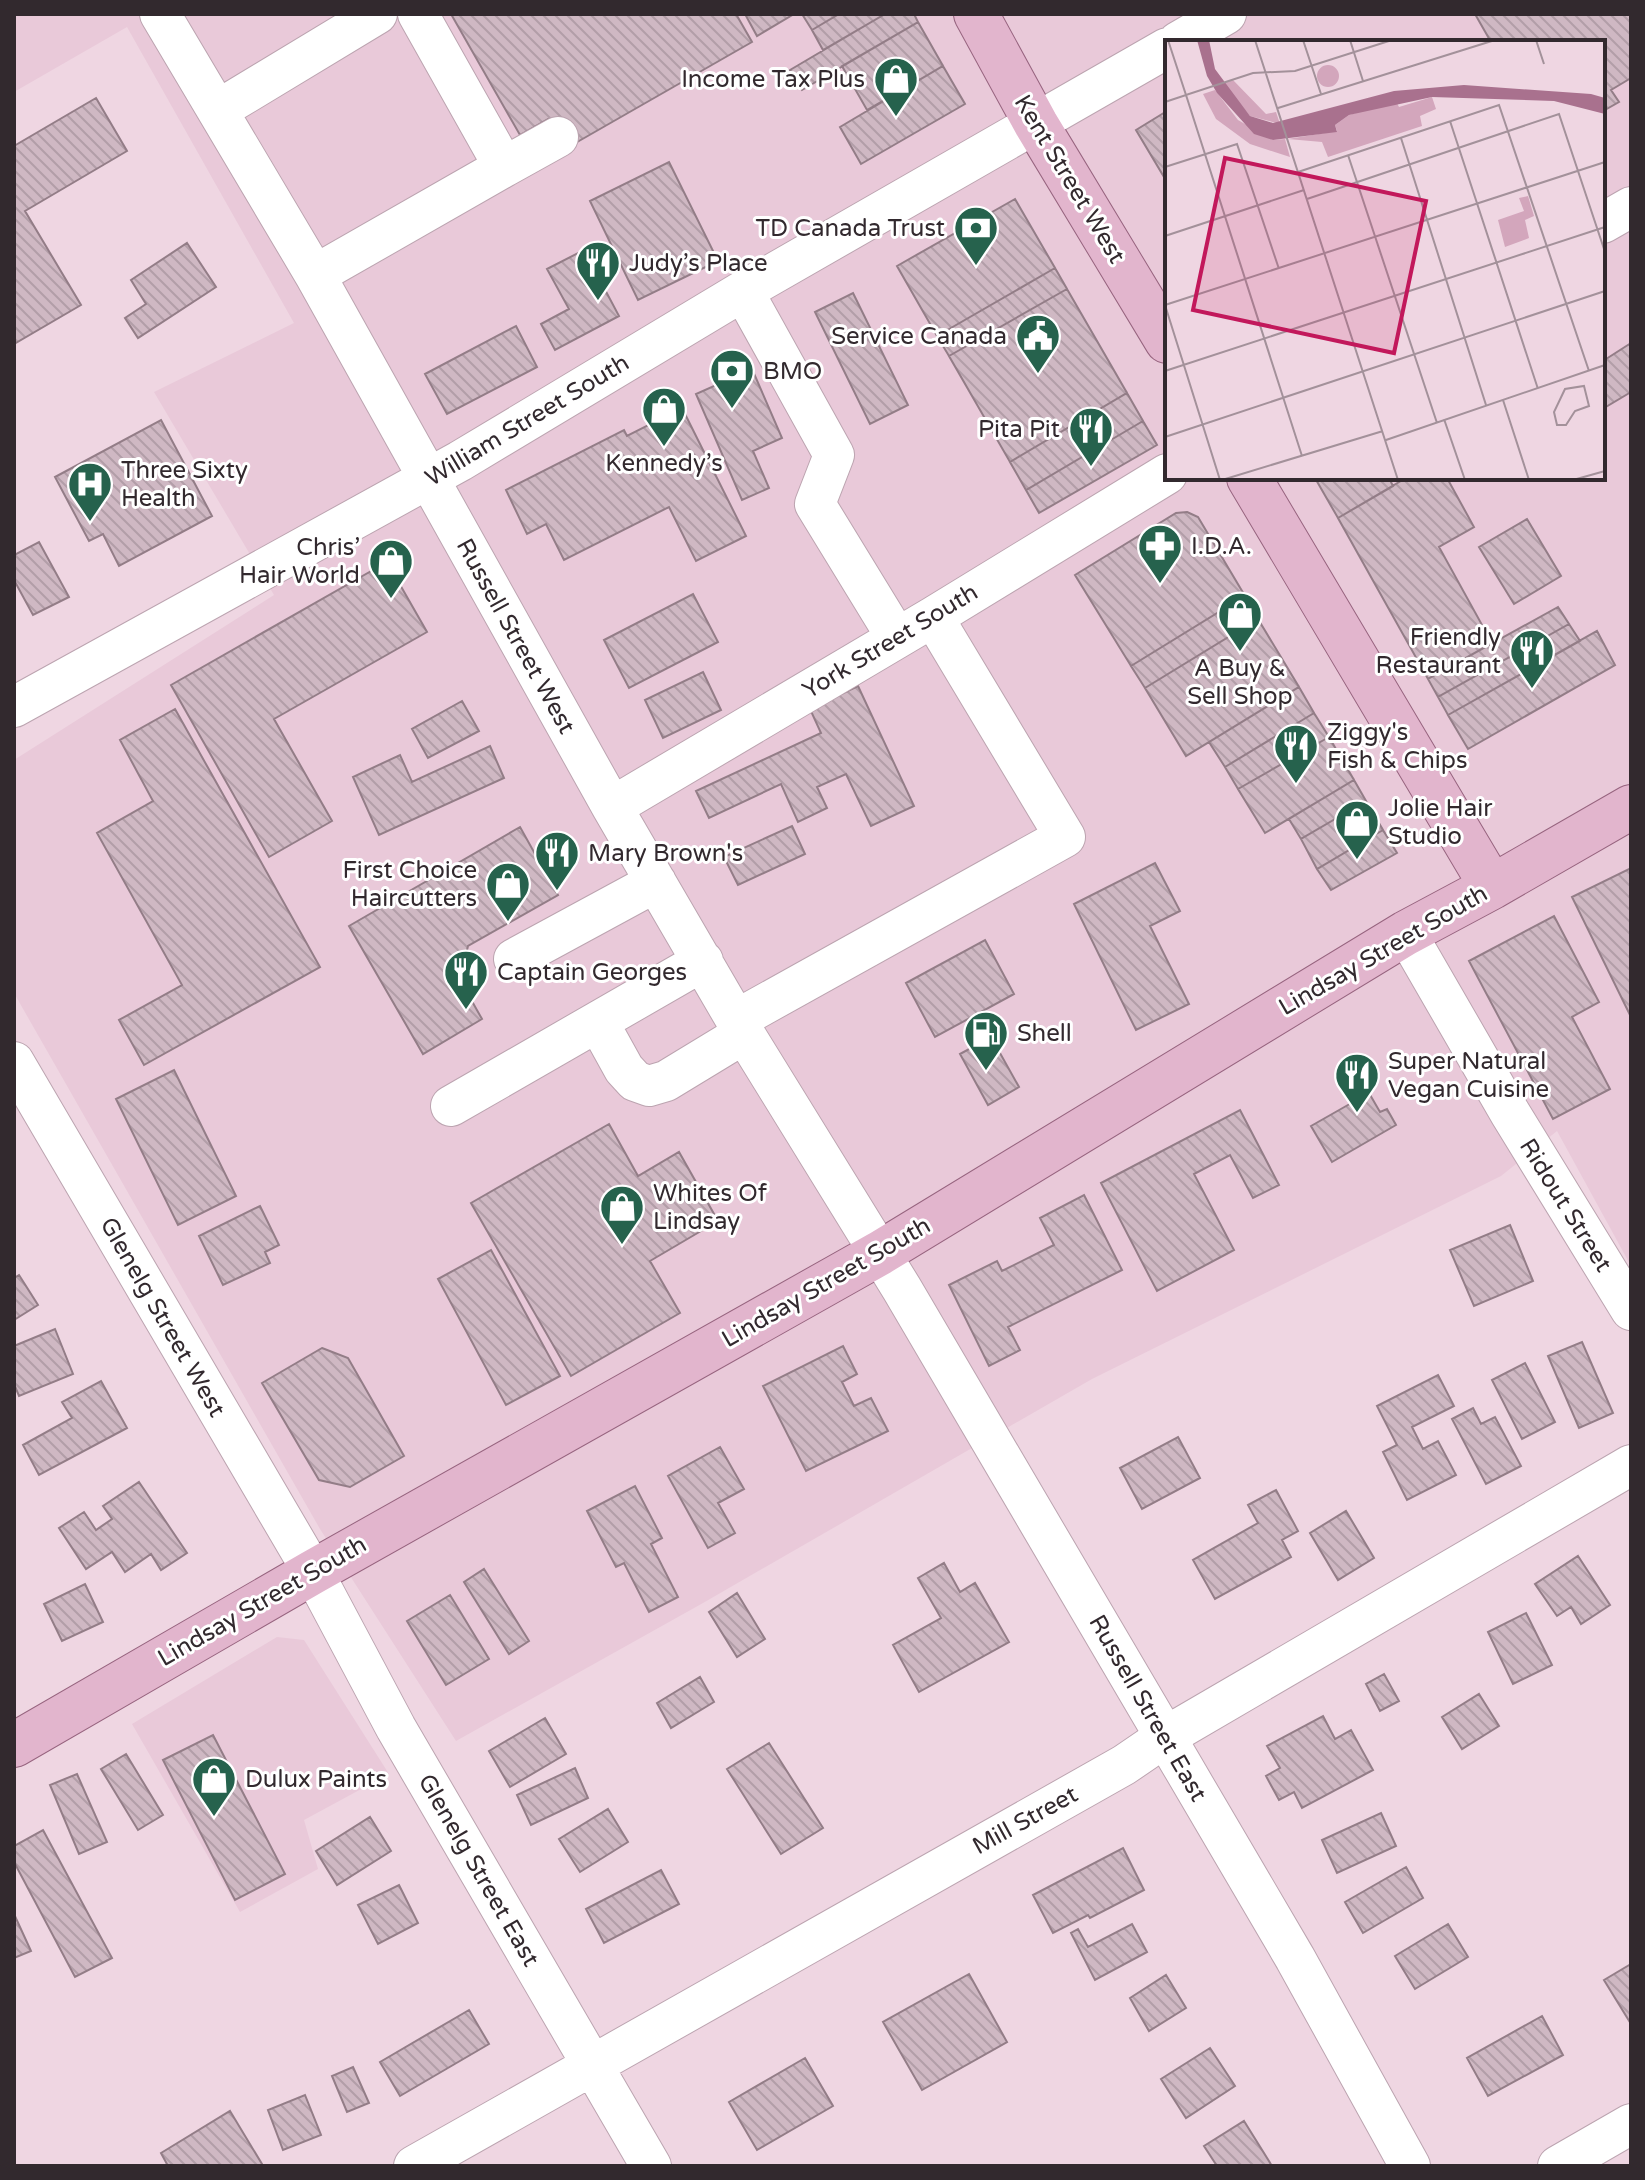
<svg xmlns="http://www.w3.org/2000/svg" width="1645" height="2180" viewBox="0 0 1645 2180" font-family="'Varela Round',sans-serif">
<defs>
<pattern id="building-back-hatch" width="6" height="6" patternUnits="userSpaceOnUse" patternTransform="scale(2)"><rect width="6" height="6" fill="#cfb8c3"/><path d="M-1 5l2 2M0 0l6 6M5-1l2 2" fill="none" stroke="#b29ea8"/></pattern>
</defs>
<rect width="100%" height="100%" fill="#efd6e2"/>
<!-- built -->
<path fill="#e9c9d9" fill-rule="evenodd" d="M 14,14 L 1631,14 L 1631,1266 L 1557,1131 L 1501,1176 L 1092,1379 L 703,1603 L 456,1741 L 320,1529 L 14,993 L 14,760 L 274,595 L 154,392 L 294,323 L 127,27 L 14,92 ZM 1167,42 L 1603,42 L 1603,478 L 1167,478 Z
M 277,1637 L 304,1640 L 389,1774 L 304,1820 L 318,1869 L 240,1912 L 132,1724 Z"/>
<!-- building -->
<path fill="url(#building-back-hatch)" stroke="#937d87" stroke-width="2" d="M 451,14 L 736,14 L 752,42 L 565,149 L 548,119 L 520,135 Z
M 745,14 L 794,14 L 757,36 Z
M 802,14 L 839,14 L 812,30 Z
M 839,14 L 885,14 L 823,50 L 812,30 Z
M 885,14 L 914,14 L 918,22 L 802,90 L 790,70 Z
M 1475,14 L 1631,14 L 1631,78 L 1611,90 L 1619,102 L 1603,111 L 1603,42 L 1491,42 Z
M 918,22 L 943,66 L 867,110 L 842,66 Z
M 943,66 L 965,104 L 861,164 L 840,127 Z
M 96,98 L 127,151 L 25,211 L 81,305 L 14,344 L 14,146 Z
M 1167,111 L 1167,182 L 1136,130 Z
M 669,162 L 718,261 L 638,300 L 590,201 Z
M 1015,199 L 1055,268 L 937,336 L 897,266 Z
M 187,243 L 216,287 L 138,338 L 125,318 L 146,304 L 131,280 Z
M 584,250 L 619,316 L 555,350 L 541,324 L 569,309 L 547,269 Z
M 1055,268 L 1067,289 L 949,356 L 937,336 Z
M 1067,289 L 1127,393 L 1010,462 L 949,356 Z
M 853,293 L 908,405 L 870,424 L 815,312 Z
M 516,326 L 537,367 L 447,414 L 425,374 Z
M 1631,343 L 1631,392 L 1604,408 L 1603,361 Z
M 752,369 L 782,438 L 753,451 L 769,488 L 742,500 L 696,394 Z
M 1127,393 L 1143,421 L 1026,490 L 1010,462 Z
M 682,408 L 746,536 L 696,561 L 669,507 L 564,560 L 546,524 L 527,534 L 506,490 L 624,430 L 627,436 Z
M 161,420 L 212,516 L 119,566 L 103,534 L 89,541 L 55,477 Z
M 1143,421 L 1157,445 L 1039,513 L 1026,490 Z
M 1315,478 L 1389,478 L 1393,486 L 1338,518 Z
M 1406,478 L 1447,478 L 1474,527 L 1439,547 L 1492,643 L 1428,679 L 1338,518 Z
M 1187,512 L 1198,517 L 1245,596 L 1131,666 L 1075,575 L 1176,513 Z
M 1527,519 L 1561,576 L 1514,604 L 1479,547 Z
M 39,542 L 69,597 L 33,615 L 14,580 L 14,555 Z
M 387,562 L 427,632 L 274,719 L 332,821 L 269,857 L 171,685 Z
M 693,594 L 718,642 L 629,688 L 604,640 Z
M 1245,596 L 1258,619 L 1145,688 L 1131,666 Z
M 1558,607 L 1569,624 L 1438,697 L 1428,679 Z
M 1258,619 L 1299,687 L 1186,756 L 1145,688 Z
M 1569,624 L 1580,641 L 1448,715 L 1438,697 Z
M 1597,631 L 1615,665 L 1468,749 L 1448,715 Z
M 703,672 L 721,710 L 663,738 L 645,700 Z
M 858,686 L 914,806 L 871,826 L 846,774 L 817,787 L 827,808 L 798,822 L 781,784 L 709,818 L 696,791 L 821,733 L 810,709 Z
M 1299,687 L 1314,713 L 1225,767 L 1209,742 Z
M 462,701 L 479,731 L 428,758 L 412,729 Z
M 175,709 L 320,967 L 144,1065 L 119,1020 L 182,985 L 97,833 L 153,801 L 120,740 Z
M 1314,713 L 1329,737 L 1238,789 L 1225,767 Z
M 1329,737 L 1354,780 L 1265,833 L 1238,789 Z
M 490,746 L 504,778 L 379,835 L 353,777 L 400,755 L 412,782 Z
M 1354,780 L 1366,801 L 1301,839 L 1289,819 Z
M 1366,801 L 1383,830 L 1317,869 L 1301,839 Z
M 792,826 L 805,854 L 738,885 L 724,857 Z
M 520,827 L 558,895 L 468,946 L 460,980 L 482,1019 L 423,1054 L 349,926 Z
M 1383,830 L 1397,853 L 1331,890 L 1317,869 Z
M 1155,863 L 1180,911 L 1150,926 L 1189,1004 L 1136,1030 L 1074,904 Z
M 1631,868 L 1631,1017 L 1572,897 Z
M 1554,916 L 1599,1002 L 1572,1017 L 1610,1089 L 1553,1119 L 1469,961 Z
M 985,940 L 1014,994 L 935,1037 L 906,983 Z
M 991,1037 L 1019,1087 L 988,1105 L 960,1054 Z
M 174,1070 L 236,1196 L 178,1225 L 116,1099 Z
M 1369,1093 L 1380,1112 L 1387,1109 L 1396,1125 L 1332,1162 L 1311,1126 Z
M 1240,1110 L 1279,1185 L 1253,1198 L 1230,1155 L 1194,1174 L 1234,1250 L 1157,1291 L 1101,1183 Z
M 609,1124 L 638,1176 L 679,1152 L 718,1221 L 650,1261 L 680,1313 L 571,1376 L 471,1203 Z
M 1084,1195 L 1122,1270 L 1008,1327 L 1020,1350 L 989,1366 L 949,1285 L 997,1261 L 1002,1271 L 1054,1245 L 1040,1218 Z
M 260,1206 L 279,1245 L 265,1252 L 270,1263 L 223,1285 L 199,1236 Z
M 1510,1225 L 1533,1281 L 1474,1306 L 1450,1250 Z
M 491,1250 L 560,1376 L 506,1405 L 438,1279 Z
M 19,1275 L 38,1305 L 14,1320 L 14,1278 Z
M 55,1329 L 73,1374 L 19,1396 L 14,1384 L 14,1346 Z
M 1582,1342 L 1613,1413 L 1579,1428 L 1548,1356 Z
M 843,1346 L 857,1374 L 842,1382 L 854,1406 L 871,1398 L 888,1431 L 806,1471 L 763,1386 Z
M 322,1348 L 348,1358 L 404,1456 L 350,1487 L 319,1480 L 262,1383 Z
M 1525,1363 L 1555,1422 L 1522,1439 L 1492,1380 Z
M 1438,1375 L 1454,1406 L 1412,1427 L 1423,1449 L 1438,1441 L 1456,1475 L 1407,1500 L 1383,1452 L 1397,1445 L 1377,1406 Z
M 101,1381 L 127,1428 L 39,1475 L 23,1445 L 72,1418 L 62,1402 Z
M 1473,1408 L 1481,1424 L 1495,1417 L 1521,1466 L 1486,1484 L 1452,1419 Z
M 1178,1437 L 1200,1478 L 1142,1509 L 1120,1468 Z
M 720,1447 L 744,1489 L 718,1503 L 735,1533 L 708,1548 L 668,1476 Z
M 139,1482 L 187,1553 L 161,1570 L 151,1554 L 125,1572 L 112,1552 L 86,1569 L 59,1528 L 84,1512 L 96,1530 L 112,1519 L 103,1506 Z
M 635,1486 L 662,1538 L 651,1544 L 678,1597 L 649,1612 L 624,1563 L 616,1567 L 587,1511 Z
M 1276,1490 L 1298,1531 L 1282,1540 L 1291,1557 L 1215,1599 L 1193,1560 L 1258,1523 L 1248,1505 Z
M 1346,1511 L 1374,1558 L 1338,1580 L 1310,1533 Z
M 1578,1556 L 1610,1605 L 1581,1624 L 1571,1607 L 1557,1616 L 1535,1584 Z
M 944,1563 L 960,1592 L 975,1583 L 1009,1642 L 919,1692 L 893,1645 L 941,1618 L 918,1578 Z
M 484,1569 L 529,1641 L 509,1654 L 464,1582 Z
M 85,1584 L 103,1622 L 62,1641 L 44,1604 Z
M 737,1593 L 765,1639 L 737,1657 L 709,1612 Z
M 450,1595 L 489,1659 L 446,1685 L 407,1621 Z
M 1526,1613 L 1552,1665 L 1513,1684 L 1488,1632 Z
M 1384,1674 L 1399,1701 L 1380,1711 L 1366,1684 Z
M 700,1677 L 714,1702 L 671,1728 L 657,1703 Z
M 1479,1694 L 1499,1726 L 1462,1749 L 1442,1717 Z
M 1323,1716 L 1335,1739 L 1351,1730 L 1373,1770 L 1302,1808 L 1294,1792 L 1279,1800 L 1266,1776 L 1280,1768 L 1267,1746 Z
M 545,1718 L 566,1754 L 510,1787 L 489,1751 Z
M 213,1735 L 285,1874 L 235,1900 L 163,1760 Z
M 769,1743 L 823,1828 L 781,1854 L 727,1769 Z
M 126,1754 L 163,1815 L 138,1830 L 101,1769 Z
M 575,1768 L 588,1798 L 531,1825 L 517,1795 Z
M 77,1774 L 107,1842 L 79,1854 L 50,1785 Z
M 608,1809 L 628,1842 L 580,1872 L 559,1839 Z
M 1381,1813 L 1396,1846 L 1337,1873 L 1322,1840 Z
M 370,1817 L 391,1851 L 337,1885 L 316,1851 Z
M 43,1830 L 112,1958 L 75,1977 L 14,1862 L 14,1846 Z
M 1123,1848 L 1144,1890 L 1090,1918 L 1088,1915 L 1053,1933 L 1033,1895 Z
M 1406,1867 L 1423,1898 L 1363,1933 L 1345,1902 Z
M 661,1870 L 679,1904 L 604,1943 L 586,1909 Z
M 399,1885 L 418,1923 L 378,1944 L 358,1905 Z
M 14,1914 L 31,1951 L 14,1958 Z
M 1132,1924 L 1147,1952 L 1095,1980 L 1071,1933 L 1078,1929 L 1088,1947 Z
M 1448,1924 L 1468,1957 L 1415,1989 L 1395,1956 Z
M 1631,1964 L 1631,2024 L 1604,1980 Z
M 969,1974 L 1007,2042 L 922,2090 L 883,2022 Z
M 1166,1975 L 1186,2008 L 1149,2031 L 1130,1998 Z
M 469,2010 L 489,2044 L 400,2096 L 380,2062 Z
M 1542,2016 L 1563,2055 L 1488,2096 L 1467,2058 Z
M 1210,2048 L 1235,2086 L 1186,2118 L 1161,2079 Z
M 805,2058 L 833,2106 L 757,2150 L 729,2102 Z
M 353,2067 L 369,2103 L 347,2112 L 332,2076 Z
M 305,2095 L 321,2135 L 283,2150 L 268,2110 Z
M 230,2111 L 262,2164 L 259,2166 L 168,2166 L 161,2153 Z
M 1244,2121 L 1272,2166 L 1217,2166 L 1204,2146 Z"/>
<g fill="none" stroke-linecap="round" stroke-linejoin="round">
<!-- minor casing -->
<g stroke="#bca4b0" stroke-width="42">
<path id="minor" d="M 160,14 L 315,275 L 612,807 L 736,1020 L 902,1289 L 1180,1762 L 1295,1958 L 1410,2166
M 1178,42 L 1226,14
M 218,110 L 377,14
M 504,167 L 558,137
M 1603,223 L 1631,207
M 315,275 L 504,167 L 418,14
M 743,291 L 834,455 L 815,504 L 897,638
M 14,707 L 460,461 L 743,291 L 1167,48
M 612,807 L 933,617 L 1167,474
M 1406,933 L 1510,1113 L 1631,1310
M 514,959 L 656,882
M 736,1020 L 1065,837 L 933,617
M 598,1022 L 624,1069 L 635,1081 L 649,1086 L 666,1081 L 745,1033
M 14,1062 L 313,1572 L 396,1728 L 651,2166
M 451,1106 L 703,961
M 414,2166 L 1124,1765 L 1165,1737 L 1631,1465
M 1558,2166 L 1631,2124"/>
</g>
<!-- major casing -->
<g stroke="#97647f" stroke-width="46">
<path id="major" d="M 976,14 L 1036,124 L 1167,341
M 1249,478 L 1492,887
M 14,1745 L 313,1572 L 880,1253 L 1406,933 L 1492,887 L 1631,807"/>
</g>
<!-- minor -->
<use href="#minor" stroke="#fff" stroke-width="40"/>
<!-- major -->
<use href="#major" stroke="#e2b5cd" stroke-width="44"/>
</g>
<!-- icons -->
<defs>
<g id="shop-pin" transform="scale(2.3)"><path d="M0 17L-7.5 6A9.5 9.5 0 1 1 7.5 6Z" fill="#26624d" stroke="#fff"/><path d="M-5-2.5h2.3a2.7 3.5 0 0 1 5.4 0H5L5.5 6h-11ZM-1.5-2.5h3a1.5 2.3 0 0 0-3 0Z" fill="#fff"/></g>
<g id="bank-pin" transform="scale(2.3)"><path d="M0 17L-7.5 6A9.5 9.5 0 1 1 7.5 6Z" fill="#26624d" stroke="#fff"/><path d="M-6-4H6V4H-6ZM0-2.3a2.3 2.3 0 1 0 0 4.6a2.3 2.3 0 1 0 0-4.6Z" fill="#fff"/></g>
<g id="restaurant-pin" transform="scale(2.3)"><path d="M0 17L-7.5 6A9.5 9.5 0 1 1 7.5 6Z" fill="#26624d" stroke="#fff"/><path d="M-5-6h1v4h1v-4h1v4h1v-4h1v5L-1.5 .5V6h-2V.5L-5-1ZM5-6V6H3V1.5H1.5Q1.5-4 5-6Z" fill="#fff"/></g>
<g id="civic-pin" transform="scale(2.3)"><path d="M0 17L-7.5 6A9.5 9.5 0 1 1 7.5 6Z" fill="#26624d" stroke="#fff"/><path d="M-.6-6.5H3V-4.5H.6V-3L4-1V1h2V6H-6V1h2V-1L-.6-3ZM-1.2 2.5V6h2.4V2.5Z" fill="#fff"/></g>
<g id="hospital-pin" transform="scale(2.3)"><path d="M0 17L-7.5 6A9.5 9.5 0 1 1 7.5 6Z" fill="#26624d" stroke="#fff"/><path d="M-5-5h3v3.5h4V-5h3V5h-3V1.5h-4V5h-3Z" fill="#fff"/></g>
<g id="pharmacy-pin" transform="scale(2.3)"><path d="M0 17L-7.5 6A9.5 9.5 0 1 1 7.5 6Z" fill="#26624d" stroke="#fff"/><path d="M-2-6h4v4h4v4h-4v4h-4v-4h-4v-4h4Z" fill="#fff"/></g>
<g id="fuel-pin" transform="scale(2.3)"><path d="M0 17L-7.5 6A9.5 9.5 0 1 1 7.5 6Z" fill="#26624d" stroke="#fff"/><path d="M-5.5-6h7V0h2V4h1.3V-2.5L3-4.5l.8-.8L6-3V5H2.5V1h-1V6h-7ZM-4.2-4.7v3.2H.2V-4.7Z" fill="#fff"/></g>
</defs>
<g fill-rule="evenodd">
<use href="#shop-pin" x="896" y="79"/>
<use href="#bank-pin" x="976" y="228"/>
<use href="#restaurant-pin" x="598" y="263"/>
<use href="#civic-pin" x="1038" y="336"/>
<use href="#bank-pin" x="732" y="371"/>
<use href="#shop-pin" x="664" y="409"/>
<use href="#restaurant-pin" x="1091" y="429"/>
<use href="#hospital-pin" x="90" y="484"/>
<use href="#pharmacy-pin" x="1160" y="546"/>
<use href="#shop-pin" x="391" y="561"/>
<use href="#shop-pin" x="1240" y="614"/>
<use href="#restaurant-pin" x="1532" y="651"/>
<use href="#restaurant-pin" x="1296" y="746"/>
<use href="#shop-pin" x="1357" y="822"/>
<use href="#restaurant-pin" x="557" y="853"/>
<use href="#shop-pin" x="508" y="884"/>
<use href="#restaurant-pin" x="466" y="972"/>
<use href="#fuel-pin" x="986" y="1033"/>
<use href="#restaurant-pin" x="1357" y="1075"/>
<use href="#shop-pin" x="622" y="1207"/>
<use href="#shop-pin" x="214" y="1779"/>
</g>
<g text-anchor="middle" stroke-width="6" stroke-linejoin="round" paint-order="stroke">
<!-- poi labels -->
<g font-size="24" fill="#32292e" stroke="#fff" text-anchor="start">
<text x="865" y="87" text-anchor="end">Income Tax Plus</text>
<text x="945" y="236" text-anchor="end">TD Canada Trust</text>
<text x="629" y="271">Judy’s Place</text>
<text x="1007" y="344" text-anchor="end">Service Canada</text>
<text x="763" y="379">BMO</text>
<text x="1060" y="437" text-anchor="end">Pita Pit</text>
<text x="664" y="471" text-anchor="middle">Kennedy’s</text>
<text x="121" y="478">Three Sixty<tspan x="121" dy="28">Health</tspan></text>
<text x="1191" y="554">I.D.A.</text>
<text x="360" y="555" text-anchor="end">Chris’<tspan x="360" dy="28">Hair World</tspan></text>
<text x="1501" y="645" text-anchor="end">Friendly<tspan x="1501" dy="28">Restaurant</tspan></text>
<text x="1240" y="676" text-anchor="middle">A Buy &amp;<tspan x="1240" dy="28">Sell Shop</tspan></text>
<text x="1327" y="740">Ziggy's<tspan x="1327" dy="28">Fish &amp; Chips</tspan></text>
<text x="1388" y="816">Jolie Hair<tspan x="1388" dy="28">Studio</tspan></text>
<text x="588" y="861">Mary Brown's</text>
<text x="477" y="878" text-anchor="end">First Choice<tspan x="477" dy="28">Haircutters</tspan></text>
<text x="497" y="980">Captain Georges</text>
<text x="1017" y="1041">Shell</text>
<text x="1388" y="1069">Super Natural<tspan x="1388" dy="28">Vegan Cuisine</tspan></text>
<text x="653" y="1201">Whites Of<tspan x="653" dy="28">Lindsay</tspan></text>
<text x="245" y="1787">Dulux Paints</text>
</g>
<!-- street labels -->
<g font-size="24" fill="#32292e" stroke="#fff">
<text transform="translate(1070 179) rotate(59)" y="8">Kent Street West</text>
<text transform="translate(527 420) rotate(-31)" y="8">William Street South</text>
<text transform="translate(516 636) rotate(61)" y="8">Russell Street West</text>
<text transform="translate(890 641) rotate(-31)" y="8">York Street South</text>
<text transform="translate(1383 950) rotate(-30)" y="8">Lindsay Street South</text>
<text transform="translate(1566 1205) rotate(58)" y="8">Ridout Street</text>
<text transform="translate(826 1282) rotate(-30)" y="8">Lindsay Street South</text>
<text transform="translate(163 1317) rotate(60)" y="8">Glenelg Street West</text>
<text transform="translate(262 1601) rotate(-30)" y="8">Lindsay Street South</text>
<text transform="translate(1148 1708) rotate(60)" y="8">Russell Street East</text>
<text transform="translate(1025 1820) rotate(-29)" y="8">Mill Street</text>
<text transform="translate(479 1870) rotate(60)" y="8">Glenelg Street East</text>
</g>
</g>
<!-- overview -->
<g transform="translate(1165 40)">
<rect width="440" height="440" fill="#efd6e2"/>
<path d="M 363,156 L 369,176 L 360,180 L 364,198 L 340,207 L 333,180 L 359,171 L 354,158 Z" fill="#d3a6bc"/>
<path d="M152 36a11 11 0 1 1 22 0a11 11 0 1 1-22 0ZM 68,40 L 101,74 L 111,72 L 115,84 L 85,76 L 58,43 ZM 50,50 L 73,80 L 108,100 L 120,99 L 125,117 L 85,104 L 51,79 L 38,54 ZM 267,57 L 271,69 L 255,76 L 257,86 L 163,117 L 157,102 L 123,99 L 172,91 L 170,85 L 184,75 L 231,61 L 234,67 Z" fill="#d3a6bc"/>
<path d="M 32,0 L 44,0 L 50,29 L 85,76 L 108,83 L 229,51 L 299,45 L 426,54 L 440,58 L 440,74 L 389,61 L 267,57 L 184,75 L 170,85 L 172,92 L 108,100 L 89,94 L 52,53 L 42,36 Z" fill="#a9718e"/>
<path fill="none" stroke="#a3919a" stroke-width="2" d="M 3,0 L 21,55 L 88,33 L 130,31 L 227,0M 90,0 L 233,440M 138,0 L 156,54M 185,0 L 198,41M 371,0 L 379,24M 0,62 L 21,55 L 137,416M 113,68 L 330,0M 285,81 L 373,349M 236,98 L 321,365M 183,115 L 272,383M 0,127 L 72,104 L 114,229M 133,132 L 334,65 L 424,331M 142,159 L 394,74 L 440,212M 0,196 L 139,150M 0,265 L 440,122M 0,265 L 55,440M 0,331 L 440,187M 419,346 L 424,366 L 410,371 L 401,385 L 392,385 L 389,372 L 400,349 ZM 338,360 L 364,440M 279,379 L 300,440M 0,397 L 440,251M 221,400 L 440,325M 57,440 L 218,391M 408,440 L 440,431"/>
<path fill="#c2185b" fill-opacity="0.15" stroke="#c2185b" stroke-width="4" d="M 60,118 L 261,161 L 229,313 L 28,270 Z"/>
<rect width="440" height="440" fill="none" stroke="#32292e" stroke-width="4"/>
</g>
<!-- border -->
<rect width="1645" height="2180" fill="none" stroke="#32292e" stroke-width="32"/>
</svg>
